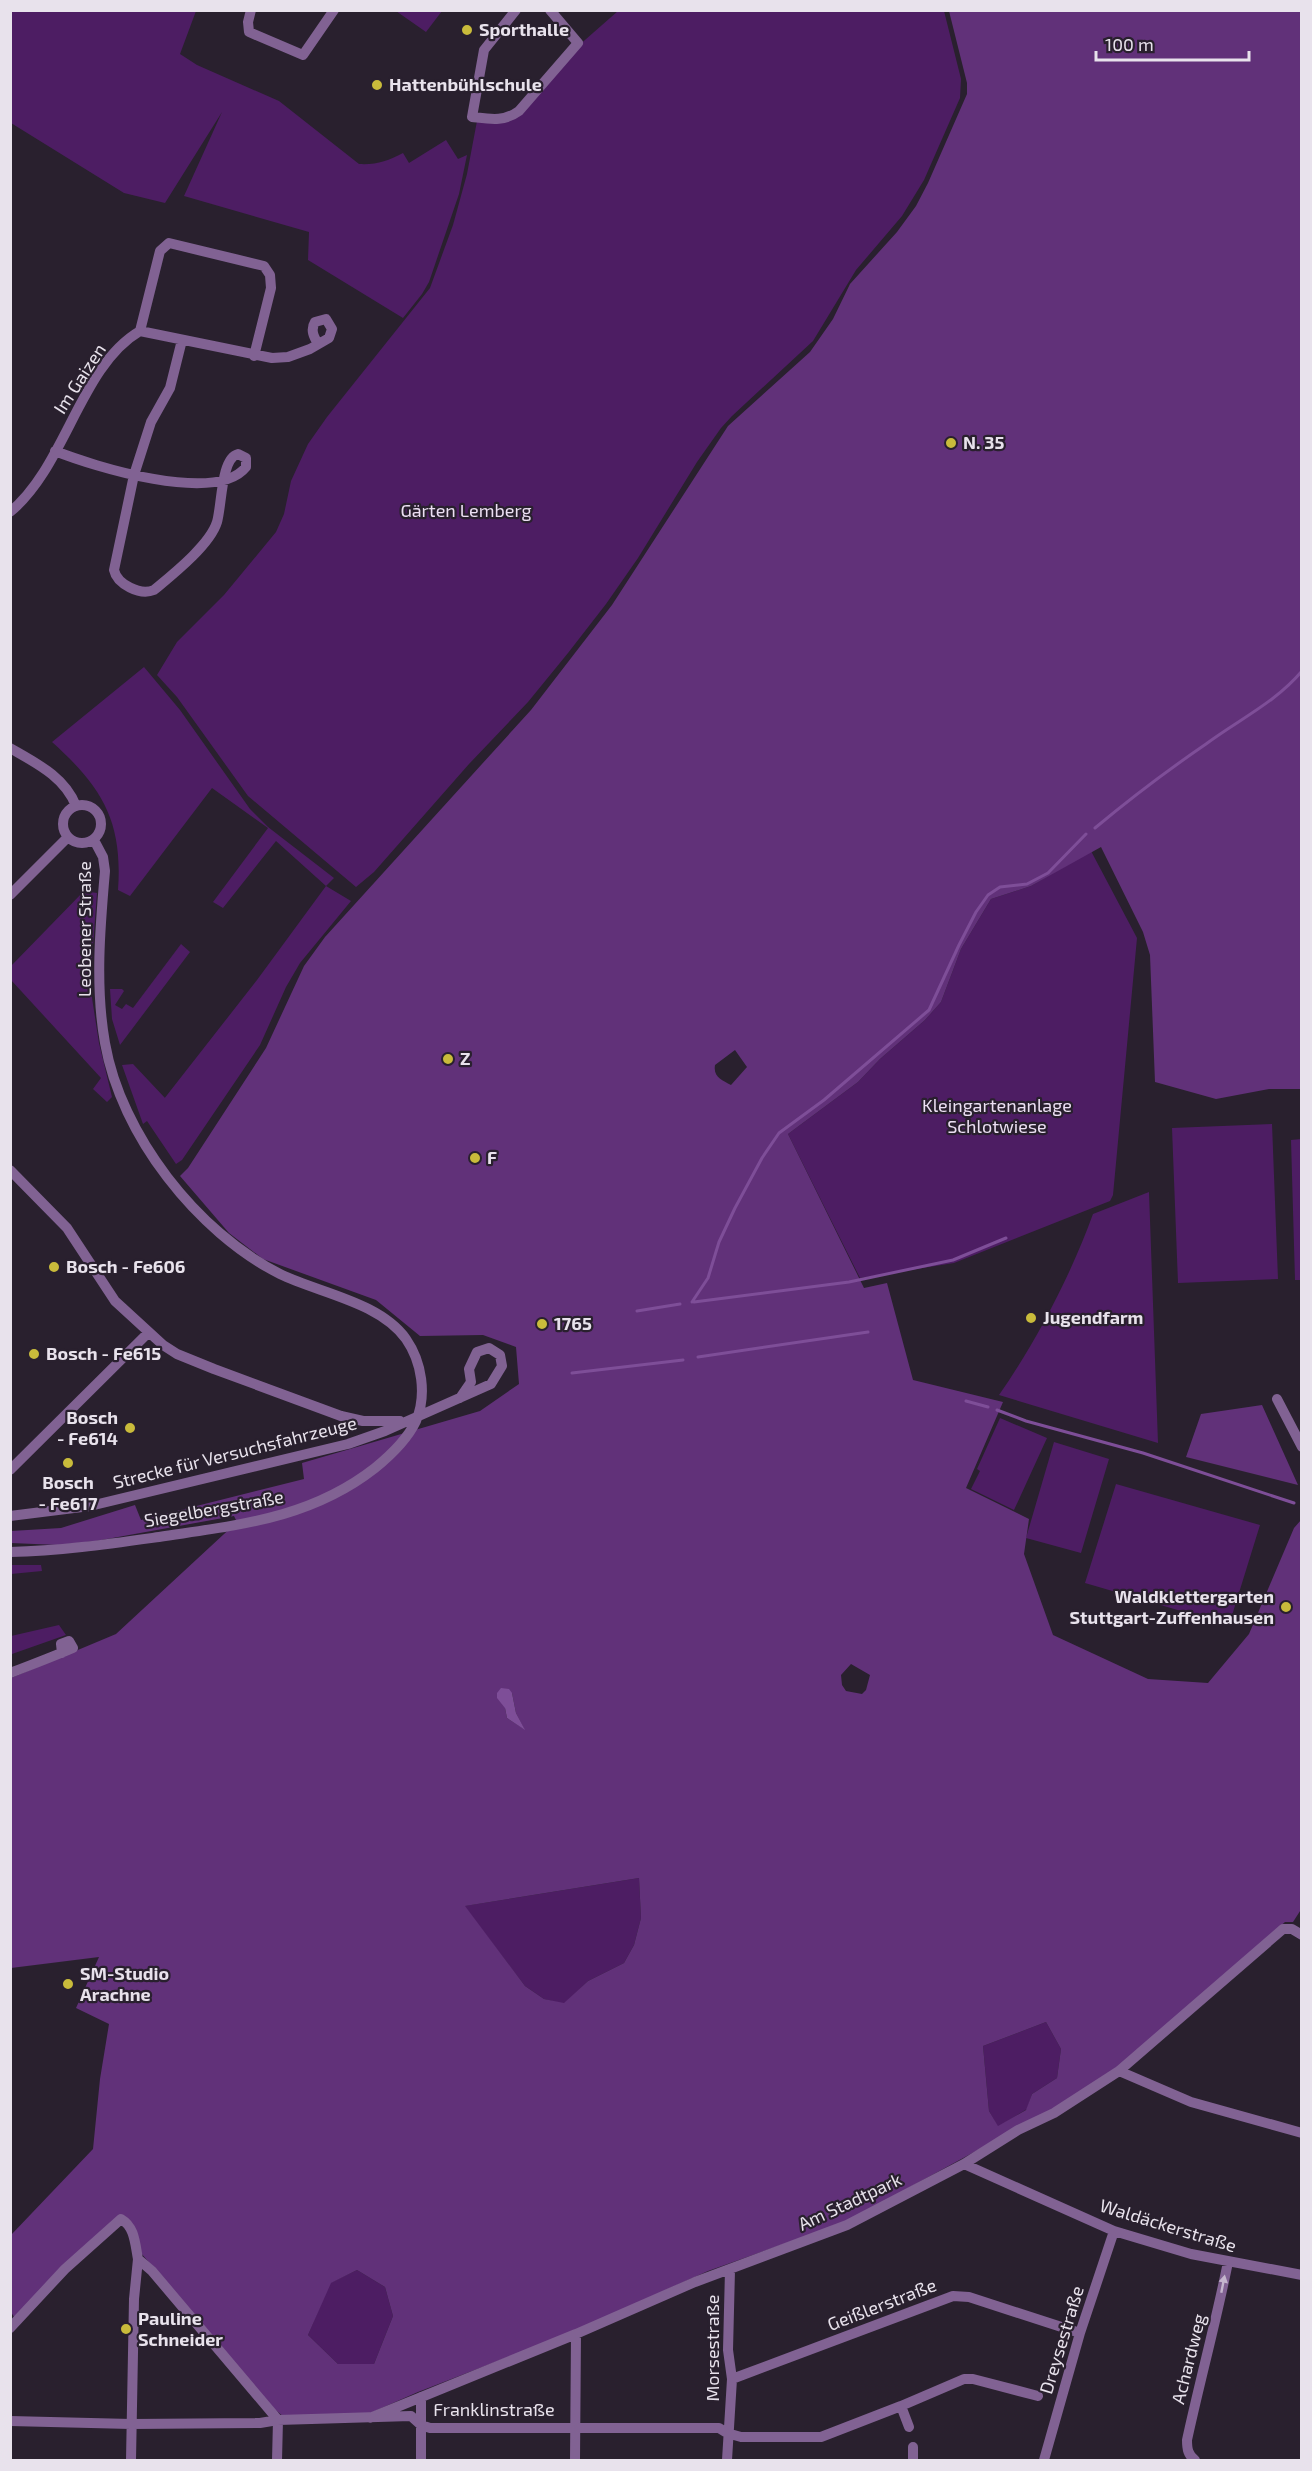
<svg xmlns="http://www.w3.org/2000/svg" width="1312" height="2471" viewBox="0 0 1312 2471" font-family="'Exo 2',sans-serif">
<rect width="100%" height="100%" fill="#29202e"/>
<!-- green -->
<path fill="#4d1d63" d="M 10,11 L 196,11 L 180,54 L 197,65 L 279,101 L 359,164 C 376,165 388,161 403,153 L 409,163 L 446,140 L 458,159 L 467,155 L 459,194 L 429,282 L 422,294 L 403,318 L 308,260 L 309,232 L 184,196 L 222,112 L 165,203 L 124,193 L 11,123 Z
M 396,11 L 442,11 L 426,32 Z
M 618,11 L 944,11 L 961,79 L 960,98 L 924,180 L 902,216 L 856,270 L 813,341 L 732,416 L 721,428 L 697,462 L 638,558 L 606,604 L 568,653 L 528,702 L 469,764 L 374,872 L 356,887 L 248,796 L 177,697 L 157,675 L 177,642 L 224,595 L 276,532 L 284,514 L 291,481 L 308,444 L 327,417 L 430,288 L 453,225 L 467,174 L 477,121 L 506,121 L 577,47 Z
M 144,667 L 180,710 L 250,809 L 268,827 L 334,878 L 326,886 L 351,901 L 300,963 L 286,987 L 260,1045 L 182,1160 L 176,1164 L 147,1121 L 143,1124 L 122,1065 L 133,1064 L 165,1098 L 153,1113 L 257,980 L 326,886 L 276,841 L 223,908 L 213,902 L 268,828 L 212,788 L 130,896 L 118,890 C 123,821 102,787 52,742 Z
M 1091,851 L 1137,938 L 1113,1195 L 1110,1201 L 954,1263 L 860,1278 L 788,1134 L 858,1082 L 880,1059 L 925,1020 L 941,1002 L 961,949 L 991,899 L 1031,886 Z
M 84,891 L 97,893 L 90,985 L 99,1043 L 112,1097 L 107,1102 L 93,1089 L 101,1078 L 11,980 L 11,966 Z
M 181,944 L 190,952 L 120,1045 L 112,1019 L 110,989 L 122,989 L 124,991 L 115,1005 L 122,1009 L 126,1004 L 133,1008 Z
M 1272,1124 L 1278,1279 L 1178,1283 L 1172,1128 Z
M 1301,1139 L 1302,1280 L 1295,1280 L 1291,1140 Z
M 1149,1192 L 1158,1443 L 999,1395 C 1036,1342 1071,1275 1093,1214 Z
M 1000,1418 L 1047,1438 L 1014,1510 L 971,1489 L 980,1471 L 977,1469 Z
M 1054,1442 L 1109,1459 L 1081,1553 L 1026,1538 Z
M 1116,1484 L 1260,1525 L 1229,1625 L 1085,1583 Z
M 11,1565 L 41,1565 L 42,1571 L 11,1574 Z
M 59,1625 L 66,1635 L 12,1654 L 11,1636 Z
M 639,1878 L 641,1918 L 634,1945 L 624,1963 L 588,1981 L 564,2004 L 544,1999 L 525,1986 L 464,1906 Z
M 1046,2022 L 1061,2049 L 1057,2078 L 1032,2094 L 1027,2109 L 998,2127 L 989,2111 L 983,2046 Z
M 357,2270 L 385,2287 L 393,2316 L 374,2364 L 338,2364 L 308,2335 L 330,2283 Z"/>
<!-- forest -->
<path fill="#613179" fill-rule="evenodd" d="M 949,11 L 1301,11 L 1301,1089 L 1269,1089 L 1216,1099 L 1155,1082 L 1150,955 L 1143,932 L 1101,847 L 1031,886 L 991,899 L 961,949 L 941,1002 L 925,1020 L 880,1059 L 858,1082 L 788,1134 L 864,1288 L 887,1283 L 913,1380 L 1003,1402 L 966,1488 L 1029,1519 L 1024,1554 L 1053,1635 L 1148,1679 L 1208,1683 L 1249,1634 L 1294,1528 L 1301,1520 L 1302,1908 L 1293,1922 L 1285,1922 L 1120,2066 L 1058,2106 L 848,2221 L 708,2271 L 577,2330 L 418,2392 L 368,2414 L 284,2417 L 268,2404 L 141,2253 L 120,2216 L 14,2317 L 11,2312 L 11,2235 L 93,2149 L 100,2079 L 109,2024 L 76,2008 L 99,1957 L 11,1968 L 11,1678 L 116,1634 L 237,1522 L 234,1516 L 96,1541 L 58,1545 L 11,1543 L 11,1531 L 61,1528 L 135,1505 L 141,1520 L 304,1479 L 302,1463 L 480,1411 L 519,1384 L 516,1347 L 483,1335 L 420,1336 L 376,1300 L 263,1259 L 229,1233 L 180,1176 L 188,1168 L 266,1048 L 304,966 L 325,937 L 531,710 L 612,605 L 728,426 L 810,352 L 833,319 L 850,284 L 897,232 L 916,206 L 928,183 L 967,94 L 967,83 ZM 735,1050 L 747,1067 L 731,1085 C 722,1080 713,1077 715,1065 ZM 851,1664 L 870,1675 L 866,1690 L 862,1694 L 846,1691 L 842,1685 L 841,1675 ZM 512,1693 L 516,1713 L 524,1729 L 507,1718 L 505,1708 ZM 639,1878 L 641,1918 L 634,1945 L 624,1963 L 588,1981 L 564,2003 L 544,1999 L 525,1986 L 465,1906 ZM 1046,2022 L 1061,2049 L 1057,2078 L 1032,2094 L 1026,2110 L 998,2126 L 989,2111 L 983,2046 ZM 357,2270 L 385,2287 L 393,2316 L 374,2364 L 338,2364 L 308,2335 L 331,2283 Z
M 1262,1405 L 1298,1485 L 1186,1457 L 1201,1414 Z"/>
<!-- water -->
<path fill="#7e4e98" d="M 501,1688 L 509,1689 L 512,1693 L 516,1713 L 525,1730 L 507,1718 L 505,1708 L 497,1698 L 497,1693 Z"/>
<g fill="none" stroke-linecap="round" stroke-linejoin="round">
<!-- stream -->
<path stroke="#7e4e98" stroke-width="3" d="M 1095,828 C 1131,798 1168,770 1206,744 C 1238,720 1275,703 1302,671
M 692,1302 L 708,1278 L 719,1242 L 735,1208 L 762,1158 L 779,1133 L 824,1100 L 929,1010 L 959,945 L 976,912 L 988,895 L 1000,887 L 1027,884 L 1048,873 L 1086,834
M 694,1302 L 849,1282 L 953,1260 L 1006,1238
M 637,1311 L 680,1304
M 698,1357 L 868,1332
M 572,1373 L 683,1360
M 966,1401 L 988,1407
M 997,1410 L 1026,1421 L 1143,1453 L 1294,1503"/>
<!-- minor -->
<path stroke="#816293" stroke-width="10" d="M 251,10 L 248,22 L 249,32 L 303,55 L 334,10
M 516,10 L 484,50 L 472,117 C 490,119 504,122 519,111 L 578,43 L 550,10
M 140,331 L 160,251 L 169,243 L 264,266 L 270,275 L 271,288 L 254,356
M 55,451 C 93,466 216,505 246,467 L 246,458 L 238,454 C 221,458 222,505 217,522 C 210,545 172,575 154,590 C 140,596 117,584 114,570 L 134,475 L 151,422 L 170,388 L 182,340
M 10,512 C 66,466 80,366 140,331 L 272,358 L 288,357 L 310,349 L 329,338 L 332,329 L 326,319 L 315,322 C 310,330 314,337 318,344
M 10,748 C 36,763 65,777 76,806
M63 824a19 19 0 1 1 38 0a19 19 0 1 1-38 0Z
M 10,895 L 68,837
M 10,1170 L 67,1228 L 115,1301 L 163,1345 L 177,1354 L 214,1369 L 341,1416 L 363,1421 L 400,1421
M 1277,1399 L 1302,1447
M 10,1470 L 148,1333
M 10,1516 L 90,1506 L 348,1444 L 385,1431 L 491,1384 L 502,1366 L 500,1355 L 489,1348 L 477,1352 L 469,1369 L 471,1382 L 460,1398
M 10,1552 C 61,1551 109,1544 159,1537 C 237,1525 310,1519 375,1468 C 391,1455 407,1440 416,1421 C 427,1395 422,1362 406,1339 C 380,1302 319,1293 280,1274 C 197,1232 121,1135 105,1043 C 95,987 100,928 105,871 L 103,857 L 94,840
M 10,1673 C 31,1665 52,1657 73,1648 L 69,1641 L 61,1644 L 62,1653
M 1119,2071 L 1191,2102 L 1302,2133
M 964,2164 L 1114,2231 L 1191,2254 L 1302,2275
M 10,2328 L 65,2269 L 121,2219 C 135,2227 135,2244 138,2259 L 152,2271 L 278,2420 L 277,2460
M 732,2379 L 953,2296 L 969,2297 L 1080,2333
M 901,2406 L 964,2379 L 973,2379 L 1038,2396
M 370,2418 L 576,2334 L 695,2282 L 847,2225 L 964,2164 L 1018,2130 L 1054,2113 L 1119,2071 L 1283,1929 L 1292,1929 L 1302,1935
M 10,2421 L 131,2424 L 260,2423 L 278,2420 L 411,2416 L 421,2425 L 430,2428 L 719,2428 L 727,2433 L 741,2437 L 821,2437 L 901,2406 L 909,2427
M 913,2447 L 913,2460
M 131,2460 L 134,2299 L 138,2259
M 421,2460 L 421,2397
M 575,2460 L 576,2334
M 727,2460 L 732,2379 L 728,2350 L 730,2270
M 1044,2460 L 1080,2333 L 1114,2231
M 1195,2460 C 1188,2455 1187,2449 1187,2440 C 1200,2380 1216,2322 1228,2262"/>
</g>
<!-- one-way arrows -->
<defs><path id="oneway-solid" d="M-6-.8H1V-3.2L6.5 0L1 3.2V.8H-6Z" transform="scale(1.5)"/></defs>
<use fill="#c4b5cd" href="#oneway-solid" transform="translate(1223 2284) rotate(-79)"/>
<!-- markers -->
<g fill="#c9bb3b" stroke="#29202e" stroke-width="2">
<circle cx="467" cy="30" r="6"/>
<circle cx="377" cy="85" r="6"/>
<circle cx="951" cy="443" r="6"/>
<circle cx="448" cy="1059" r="6"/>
<circle cx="475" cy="1158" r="6"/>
<circle cx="54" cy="1267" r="6"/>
<circle cx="1031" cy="1318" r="6"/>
<circle cx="542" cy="1324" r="6"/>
<circle cx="34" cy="1354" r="6"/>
<circle cx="130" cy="1428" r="6"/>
<circle cx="68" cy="1463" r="6"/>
<circle cx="1286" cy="1607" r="6"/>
<circle cx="68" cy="1984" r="6"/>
<circle cx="126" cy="2329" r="6"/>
</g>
<g text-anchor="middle" stroke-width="4.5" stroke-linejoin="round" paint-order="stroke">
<!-- poi labels -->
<g font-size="18" font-weight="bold" fill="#e8e2ec" stroke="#29202e" text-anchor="start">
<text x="479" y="36">Sporthalle</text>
<text x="389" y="91">Hattenbühlschule</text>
<text x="963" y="449">N. 35</text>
<text x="460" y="1065">Z</text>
<text x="487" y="1164">F</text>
<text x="66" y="1273">Bosch - Fe606</text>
<text x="1043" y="1324">Jugendfarm</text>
<text x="554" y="1330">1765</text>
<text x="46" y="1360">Bosch - Fe615</text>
<text x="118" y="1424" text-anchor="end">Bosch<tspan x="118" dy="21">- Fe614</tspan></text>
<text x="68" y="1489" text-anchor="middle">Bosch<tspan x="68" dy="21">- Fe617</tspan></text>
<text x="1274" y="1603" text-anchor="end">Waldklettergarten<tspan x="1274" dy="21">Stuttgart-Zuffenhausen</tspan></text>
<text x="80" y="1980">SM-Studio<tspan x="80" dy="21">Arachne</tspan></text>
<text x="138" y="2325">Pauline<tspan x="138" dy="21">Schneider</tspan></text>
</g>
<!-- street labels -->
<g font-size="18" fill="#e8e2ec" stroke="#29202e">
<text transform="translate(80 379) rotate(-57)" y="6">Im Gaizen</text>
<text transform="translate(85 929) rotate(-90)" y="6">Leobener Straße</text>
<text transform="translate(235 1453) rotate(-14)" y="6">Strecke für Versuchsfahrzeuge</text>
<text transform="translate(214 1509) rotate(-10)" y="6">Siegelbergstraße</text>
<text transform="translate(850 2202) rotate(-25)" y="6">Am Stadtpark</text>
<text transform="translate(1168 2226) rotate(17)" y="6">Waldäckerstraße</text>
<text transform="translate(882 2305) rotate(-21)" y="6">Geißlerstraße</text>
<text transform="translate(1062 2340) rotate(-73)" y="6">Dreysestraße</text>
<text transform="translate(713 2348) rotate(-90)" y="6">Morsestraße</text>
<text transform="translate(1189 2359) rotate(-76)" y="6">Achardweg</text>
<text x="494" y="2416">Franklinstraße</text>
</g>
<!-- park labels -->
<g font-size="18" fill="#ecdff3" stroke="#29202e">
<text x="466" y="517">Gärten Lemberg</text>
<text x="997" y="1112">Kleingartenanlage<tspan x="997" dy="21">Schlotwiese</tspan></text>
</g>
</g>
<!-- border -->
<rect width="1312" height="2471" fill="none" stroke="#e8e2ec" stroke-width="24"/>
<!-- scale -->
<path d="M1096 51v9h153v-9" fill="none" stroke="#e8e2ec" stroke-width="3"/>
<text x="1105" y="51" font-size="18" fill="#e8e2ec" stroke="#29202e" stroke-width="4.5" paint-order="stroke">100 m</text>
</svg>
